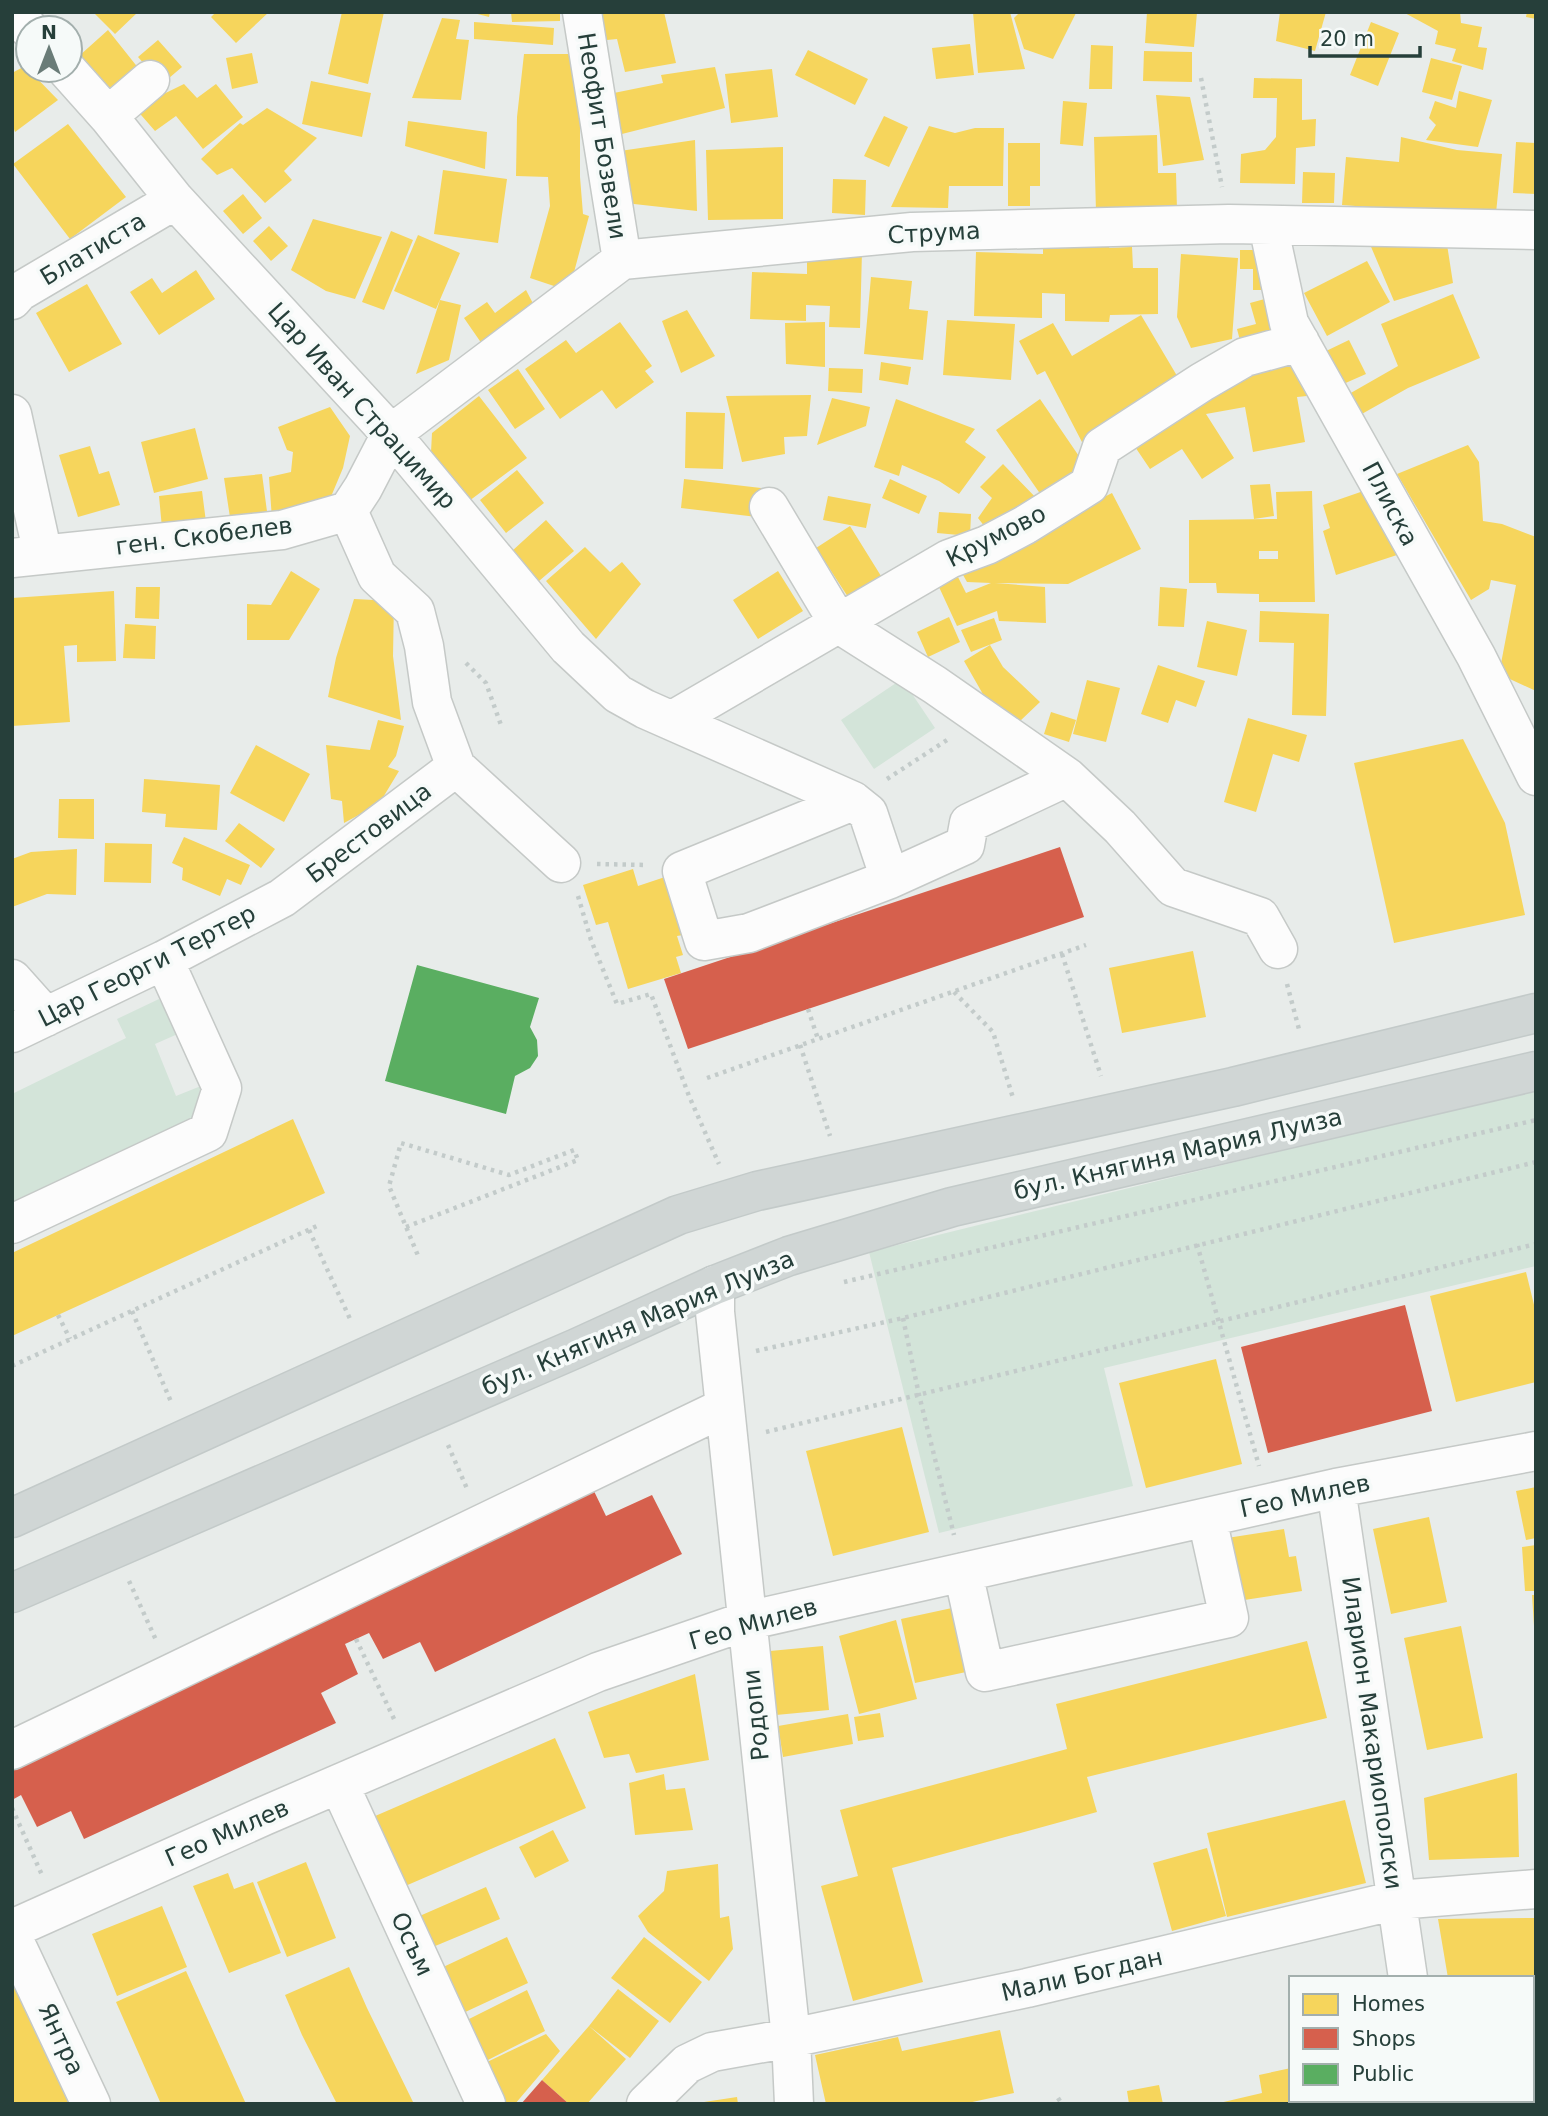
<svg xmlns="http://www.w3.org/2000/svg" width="1548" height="2116" viewBox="0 0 1548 2116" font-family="'DejaVu Sans',sans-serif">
<rect width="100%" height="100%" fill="#e8ecea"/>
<!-- green -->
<path fill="#d3e4d9" d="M 902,679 L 935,728 L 874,769 L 841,720 Z
M 159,999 L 180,1033 L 155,1044 L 176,1096 L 201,1086 L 190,1126 L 12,1208 L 12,1094 L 126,1038 L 117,1019 Z
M 1536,1088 L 1536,1266 L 1104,1368 L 1133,1486 L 939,1533 L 869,1252 Z"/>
<!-- homes -->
<path fill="#f6d55c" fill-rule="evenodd" d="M 93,12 L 138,12 L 115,34 Z
M 216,12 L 269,12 L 236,43 L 211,17 Z
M 342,12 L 384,12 L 368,84 L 328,74 Z
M 470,12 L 490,12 L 489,17 Z
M 511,12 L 560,12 L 560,21 L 512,22 Z
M 593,12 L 664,12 L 676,63 L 625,72 L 617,39 L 597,41 Z
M 973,12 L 1010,12 L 1025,69 L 978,73 Z
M 1020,12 L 1076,13 L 1053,59 L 1024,49 L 1014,18 Z
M 1147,12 L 1197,12 L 1194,47 L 1145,43 Z
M 1280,12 L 1326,12 L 1315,51 L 1276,41 Z
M 1403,12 L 1460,12 L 1461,23 L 1482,27 L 1478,47 L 1487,48 L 1483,70 L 1452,61 L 1456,49 L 1435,44 L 1438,31 Z
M 1527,12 L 1536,12 L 1536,19 L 1526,17 Z
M 442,18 L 460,20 L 456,39 L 469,40 L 461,100 L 412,98 Z
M 474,22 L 554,28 L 553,45 L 474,39 Z
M 1371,22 L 1399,33 L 1378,86 L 1350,75 Z
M 108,30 L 143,74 L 116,97 L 79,56 Z
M 158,40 L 182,67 L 162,84 L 138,57 Z
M 970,44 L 974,75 L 936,79 L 932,48 Z
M 1091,45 L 1113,46 L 1112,89 L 1089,89 Z
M 808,50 L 868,79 L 855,105 L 795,75 Z
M 1144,51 L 1192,52 L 1192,82 L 1143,81 Z
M 252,53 L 258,83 L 232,89 L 226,58 Z
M 524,54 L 570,54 L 580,117 L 580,177 L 583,214 L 589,216 L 569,291 L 530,278 L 550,206 L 548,177 L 516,176 L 517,117 Z
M 1431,58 L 1462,66 L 1452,100 L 1422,92 Z
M 25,66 L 58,100 L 15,132 L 12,123 L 12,73 Z
M 715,67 L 725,108 L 614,136 L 604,95 L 663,83 L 661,75 Z
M 772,69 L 778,117 L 731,123 L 725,74 Z
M 1254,78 L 1302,79 L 1302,120 L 1316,119 L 1315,146 L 1296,148 L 1295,184 L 1240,183 L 1241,154 L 1265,150 L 1276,137 L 1277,98 L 1253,98 Z
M 311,81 L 371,93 L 362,137 L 302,124 Z
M 184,84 L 197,98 L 216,84 L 243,117 L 203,149 L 176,116 L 155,131 L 135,108 Z
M 1459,91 L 1492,100 L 1478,147 L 1426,140 L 1436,125 L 1429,118 L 1435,101 L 1456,108 Z
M 1156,95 L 1190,97 L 1204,160 L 1163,166 Z
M 1063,101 L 1087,103 L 1083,146 L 1060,144 Z
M 267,108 L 317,138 L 284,171 L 292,180 L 265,203 L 232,168 L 217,175 L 201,159 L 240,123 L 243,125 Z
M 884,116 L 908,127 L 889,167 L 864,156 Z
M 408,121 L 487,132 L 485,169 L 405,146 Z
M 68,124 L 126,197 L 70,239 L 13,164 Z
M 929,126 L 955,133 L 975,128 L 1004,128 L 1003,186 L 949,186 L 948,208 L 891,207 Z
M 1157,135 L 1158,173 L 1176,173 L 1177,210 L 1096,212 L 1094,137 Z
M 1401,137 L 1457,150 L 1502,154 L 1496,213 L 1451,208 L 1395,209 L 1342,205 L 1346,157 L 1399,162 Z
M 695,140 L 697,211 L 625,203 L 620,151 Z
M 1516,142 L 1536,143 L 1536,194 L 1513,193 Z
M 1008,143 L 1040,143 L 1040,186 L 1030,186 L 1030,206 L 1008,206 Z
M 783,147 L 783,219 L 708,220 L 706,150 Z
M 443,170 L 507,179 L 498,243 L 434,234 Z
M 1303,172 L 1335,173 L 1334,203 L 1302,203 Z
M 833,179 L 866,180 L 865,215 L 832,213 Z
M 243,194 L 262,218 L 243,234 L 223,211 Z
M 313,219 L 382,237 L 355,299 L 326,291 L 291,270 Z
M 269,226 L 288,246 L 271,261 L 253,241 Z
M 391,231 L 413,240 L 384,310 L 362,302 Z
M 418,235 L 460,253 L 436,309 L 394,291 Z
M 1446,238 L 1453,283 L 1394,301 L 1369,242 Z
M 1043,242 L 1111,243 L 1109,248 L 1132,247 L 1133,268 L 1158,268 L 1158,314 L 1110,315 L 1109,322 L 1065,321 L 1065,294 L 1042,293 L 1042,318 L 974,316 L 976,252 L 1043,254 Z
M 807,250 L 862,251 L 860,328 L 829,327 L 830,306 L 806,305 L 806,321 L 750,319 L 752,272 L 807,274 Z
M 1240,250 L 1267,250 L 1267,290 L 1253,290 L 1253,269 L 1240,269 Z
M 1181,254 L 1238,258 L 1232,339 L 1191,348 L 1177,317 Z
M 1367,261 L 1390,302 L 1327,336 L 1304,293 Z
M 196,270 L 215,299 L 159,335 L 130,292 L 152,278 L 162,293 Z
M 871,277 L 912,281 L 909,309 L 928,311 L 923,360 L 864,354 Z
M 87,284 L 122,344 L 69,372 L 36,313 Z
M 526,290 L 539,315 L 482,344 L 464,318 L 487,302 L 495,313 Z
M 1453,294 L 1480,358 L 1408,388 L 1360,415 L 1349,394 L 1398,366 L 1381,324 Z
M 1272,297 L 1284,341 L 1243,352 L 1237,329 L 1256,324 L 1250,303 Z
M 440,300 L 461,305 L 449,360 L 416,374 Z
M 687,310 L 715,356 L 681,373 L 662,321 Z
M 1141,315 L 1186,391 L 1083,444 L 1045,371 L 1037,375 L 1019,341 L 1053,323 L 1072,356 Z
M 947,320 L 1015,324 L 1011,380 L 943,375 Z
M 620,322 L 652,366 L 645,371 L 654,382 L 616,409 L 602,390 L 560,419 L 525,369 L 566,340 L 576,353 Z
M 825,322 L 825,367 L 786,364 L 785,323 Z
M 1349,340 L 1366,374 L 1341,385 L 1324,352 Z
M 1296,348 L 1307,396 L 1297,397 L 1305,442 L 1253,452 L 1245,407 L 1206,414 L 1234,458 L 1202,479 L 1182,449 L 1150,469 L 1127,435 Z
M 881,362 L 911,367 L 908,385 L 879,380 Z
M 829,368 L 863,369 L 862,393 L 828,391 Z
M 518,369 L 545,409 L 515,429 L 488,390 Z
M 811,395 L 807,436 L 784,437 L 785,454 L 742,462 L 726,396 Z
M 479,396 L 527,458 L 469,501 L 431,452 L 432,433 Z
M 832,398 L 870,407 L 866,426 L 817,445 Z
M 896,399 L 975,429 L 965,442 L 986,457 L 959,494 L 939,481 L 902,465 L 899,476 L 874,467 Z
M 1040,399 L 1085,465 L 1041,495 L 996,430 Z
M 330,407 L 350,436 L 343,468 L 325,511 L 272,519 L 269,477 L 291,472 L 293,452 L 287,450 L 278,427 Z
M 686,412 L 725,413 L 723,469 L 685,468 Z
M 195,428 L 208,479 L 154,493 L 141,442 Z
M 1468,445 L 1479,462 L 1483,521 L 1502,524 L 1536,537 L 1536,691 L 1499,674 L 1516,585 L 1491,580 L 1489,589 L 1471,600 L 1397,474 Z
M 90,446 L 99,474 L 109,471 L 120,505 L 78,517 L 59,455 Z
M 1003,464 L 1043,505 L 992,536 L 978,518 L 992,498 L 980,487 Z
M 517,470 L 544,503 L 506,533 L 480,500 Z
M 262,474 L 268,519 L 231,524 L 224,478 Z
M 684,479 L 761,488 L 757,517 L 681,508 Z
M 890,479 L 927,496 L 919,514 L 882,498 Z
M 1270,484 L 1274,516 L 1254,519 L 1250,485 Z
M 1375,487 L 1397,555 L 1336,575 L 1323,531 L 1330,528 L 1323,505 Z
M 202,491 L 206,522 L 162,528 L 159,496 Z
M 1312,491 L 1315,602 L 1259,602 L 1259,594 L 1217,593 L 1216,583 L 1189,583 L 1189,520 L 1277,519 L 1276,492 ZM 1259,551 L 1278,551 L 1278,559 L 1259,559 Z
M 1112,493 L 1141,549 L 1068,584 L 995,583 L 1045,587 L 1046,623 L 999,621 L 997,611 L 957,626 L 939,587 L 958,577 L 966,593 L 991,583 L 967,582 L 958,566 L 1014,543 Z
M 828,496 L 871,504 L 866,528 L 823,520 Z
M 939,512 L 971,514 L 970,536 L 937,533 Z
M 546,520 L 574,551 L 539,581 L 512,551 Z
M 850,526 L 881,576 L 848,597 L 816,548 Z
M 585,547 L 610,572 L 622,562 L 641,584 L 596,639 L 546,581 Z
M 291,571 L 320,589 L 289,640 L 247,640 L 247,604 L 271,605 Z
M 778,571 L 803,611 L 758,639 L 733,600 Z
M 136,587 L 160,587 L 159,619 L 135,618 Z
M 1160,587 L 1187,589 L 1184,627 L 1158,626 Z
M 114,591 L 116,661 L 77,662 L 77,645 L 64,646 L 70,722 L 12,726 L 12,598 Z
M 354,599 L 394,601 L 393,656 L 401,720 L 328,697 L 336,658 Z
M 1260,611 L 1329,614 L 1326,716 L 1292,715 L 1294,643 L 1259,642 Z
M 949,617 L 960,642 L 928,657 L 917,632 Z
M 994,618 L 1002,640 L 971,652 L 961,630 Z
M 1207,621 L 1247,630 L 1237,676 L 1197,667 Z
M 125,624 L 156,626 L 155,659 L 123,658 Z
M 990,645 L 1003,667 L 1040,702 L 1019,722 L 984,696 L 964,661 Z
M 1158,665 L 1205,681 L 1196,707 L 1176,700 L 1168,723 L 1141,714 Z
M 1087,680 L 1120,688 L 1106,742 L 1073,734 Z
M 1051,712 L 1076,720 L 1069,742 L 1044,734 Z
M 1248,718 L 1307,735 L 1299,762 L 1273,754 L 1256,812 L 1224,802 Z
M 378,720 L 404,726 L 396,756 L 388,767 L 399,771 L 379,804 L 344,823 L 342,801 L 331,799 L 326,745 L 370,750 Z
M 1463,739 L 1505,823 L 1525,915 L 1394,943 L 1354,763 Z
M 256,745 L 310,774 L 284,822 L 230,793 Z
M 144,779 L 220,785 L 217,830 L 165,827 L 166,814 L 142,812 Z
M 59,799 L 94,799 L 94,839 L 58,838 Z
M 239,823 L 275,849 L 261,868 L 225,841 Z
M 184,837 L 250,865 L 241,885 L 227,879 L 220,896 L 182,880 L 183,868 L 172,863 Z
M 105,843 L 152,844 L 151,883 L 104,882 Z
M 77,849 L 76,895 L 47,894 L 12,907 L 12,859 L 31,852 Z
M 633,869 L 638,886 L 665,877 L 683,935 L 677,936 L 683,955 L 676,957 L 681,973 L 628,989 L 608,922 L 596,925 L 583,885 Z
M 1193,951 L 1206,1017 L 1122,1033 L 1109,968 Z
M 293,1119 L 325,1193 L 12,1336 L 12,1253 Z
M 1526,1272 L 1536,1313 L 1536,1382 L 1456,1402 L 1430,1296 Z
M 1216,1359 L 1242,1464 L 1146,1488 L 1119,1383 Z
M 902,1427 L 929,1532 L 833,1556 L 806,1451 Z
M 1536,1487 L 1536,1538 L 1526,1540 L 1516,1491 Z
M 1429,1517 L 1447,1602 L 1391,1614 L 1373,1529 Z
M 1284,1529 L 1289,1557 L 1296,1556 L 1302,1591 L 1238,1601 L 1227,1538 Z
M 1536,1545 L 1536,1591 L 1525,1591 L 1522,1547 Z
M 1532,1595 L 1536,1595 L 1536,1626 L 1534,1626 Z
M 952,1608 L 966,1672 L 915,1683 L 901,1619 Z
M 896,1620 L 917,1699 L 859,1714 L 839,1636 Z
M 1461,1626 L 1483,1738 L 1427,1750 L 1404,1638 Z
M 1307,1641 L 1327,1718 L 1087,1777 L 1097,1812 L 892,1868 L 923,1982 L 853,2001 L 821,1886 L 858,1876 L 840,1810 L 1067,1749 L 1056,1704 Z
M 823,1646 L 829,1710 L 776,1715 L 770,1651 Z
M 695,1674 L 709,1760 L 636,1773 L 629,1754 L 604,1758 L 588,1712 Z
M 880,1713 L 884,1737 L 858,1741 L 854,1717 Z
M 848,1714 L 853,1744 L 783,1757 L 778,1726 Z
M 555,1738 L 586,1808 L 396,1890 L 366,1820 Z
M 1517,1773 L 1519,1857 L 1429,1860 L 1424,1798 Z
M 664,1774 L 666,1790 L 685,1788 L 693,1830 L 635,1835 L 629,1783 Z
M 1345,1800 L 1366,1883 L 1227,1917 L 1207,1833 Z
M 553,1830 L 569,1861 L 535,1878 L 519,1847 Z
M 1207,1848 L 1226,1916 L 1172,1931 L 1153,1863 Z
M 306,1862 L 336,1938 L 287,1957 L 257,1882 Z
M 718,1864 L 720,1918 L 729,1916 L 733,1949 L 709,1981 L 648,1932 L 638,1916 L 664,1891 L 667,1871 Z
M 228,1873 L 234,1889 L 253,1882 L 281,1953 L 229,1973 L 193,1886 Z
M 486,1887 L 500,1919 L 428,1949 L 415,1918 Z
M 162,1906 L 187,1967 L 117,1996 L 92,1934 Z
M 1536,1918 L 1536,2030 L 1532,2031 L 1532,1978 L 1448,1978 L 1438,1919 Z
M 507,1937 L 528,1983 L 461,2014 L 439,1969 Z
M 644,1937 L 702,1982 L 670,2023 L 611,1978 Z
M 349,1967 L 367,2008 L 414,2104 L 337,2104 L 302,2035 L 285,1995 Z
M 12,1968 L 74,2104 L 12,2104 Z
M 186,1971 L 246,2104 L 161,2104 L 116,2002 Z
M 618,1989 L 659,2021 L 630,2058 L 589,2026 Z
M 527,1990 L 545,2031 L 486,2061 L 465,2021 Z
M 589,2026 L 626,2059 L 587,2104 L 569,2104 L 542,2080 Z
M 1000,2030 L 1014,2093 L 963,2104 L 826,2104 L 815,2055 L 898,2037 L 902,2051 Z
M 546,2034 L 560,2051 L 515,2104 L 507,2104 L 485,2063 Z
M 1291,2068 L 1291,2100 L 1392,2100 L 1393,2104 L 1215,2104 L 1262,2093 L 1259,2075 Z
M 1159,2085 L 1163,2104 L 1129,2104 L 1127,2091 Z
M 737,2097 L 738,2104 L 704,2104 L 704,2102 Z"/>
<!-- shops -->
<path fill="#d6604d" d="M 1060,847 L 1084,917 L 688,1049 L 664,979 Z
M 1405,1305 L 1432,1411 L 1268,1453 L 1241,1347 Z
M 592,1487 L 606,1516 L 652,1495 L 682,1554 L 435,1672 L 420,1642 L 383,1659 L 369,1633 L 345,1644 L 358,1674 L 321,1693 L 336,1723 L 84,1839 L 71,1811 L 37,1827 L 21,1795 L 12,1800 L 12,1760 Z
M 542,2080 L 569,2104 L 521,2104 Z"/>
<!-- public -->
<path fill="#5aae61" d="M 417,965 L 539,998 L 530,1027 L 537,1040 L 538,1056 L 530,1068 L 515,1076 L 506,1114 L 385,1081 Z"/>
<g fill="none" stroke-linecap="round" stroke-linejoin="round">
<!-- minor casing -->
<g stroke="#c5c9c7" stroke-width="41">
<path id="minor" d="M 14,12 L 28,28
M 582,12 L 622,260
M 67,70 L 108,116 L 175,200 L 391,434 L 568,647 L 618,694 L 645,709 L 853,801 L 682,871 L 704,941 L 749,933 L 890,879 L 868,813 L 853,801
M 108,116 L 150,80
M 1268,225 L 1289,323 L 1476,656 L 1536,776
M 12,300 L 19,292 L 175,200
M 12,414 L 43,555
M 769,507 L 839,624 L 935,685 L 1067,777 L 1120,827 L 1173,887 L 1260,917 L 1278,949
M 348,511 L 377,576 L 415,611 L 424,646 L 432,702 L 456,767 L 561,863
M 12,558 L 282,530 L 348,511 L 363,488 L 391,434 L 622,260 L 912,232 L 1229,224 L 1536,230
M 673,720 L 949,559 L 987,545 L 1025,525 L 1089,485 L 1102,447 L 1202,382 L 1245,357 L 1300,342
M 890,879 L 965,845 L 969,823 L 1067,777
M 12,979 L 46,1017
M 12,1033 L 164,960 L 282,898 L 456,767
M 12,1224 L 208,1132 L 222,1088 L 164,960
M 715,1285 L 715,1312 L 791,2038 L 794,2104
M 1336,1488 L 1408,1978
M 963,1572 L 985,1672 L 1229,1618 L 1207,1518
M 12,1750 L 725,1407
M 339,1784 L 486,2104
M 12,1929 L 264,1816 L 598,1672 L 746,1621 L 1336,1488 L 1536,1451
M 12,1936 L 91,2104
M 1432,2100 L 1432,2104
M 646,2104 L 687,2064 L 712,2052 L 791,2038 L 1027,1988 L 1397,1900 L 1536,1889"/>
</g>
<!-- major casing -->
<g stroke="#c3cac9" stroke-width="41">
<path id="major" d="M 12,1518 L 678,1215 L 757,1191 L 1233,1087 L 1536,1013
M 12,1593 L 577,1348 L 715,1285 L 789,1256 L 952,1207 L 1536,1071"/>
</g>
<!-- path -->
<path stroke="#c3cbca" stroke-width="4.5" stroke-dasharray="3.5 5" stroke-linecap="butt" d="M 1201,78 L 1222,187
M 466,663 L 486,683 L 501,725
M 887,779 L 947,740
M 597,864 L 647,865
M 578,896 L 591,940 L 617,1004 L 651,994 L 689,1096 L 719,1164
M 1062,954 L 1101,1076
M 1287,984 L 1300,1033
M 954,992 L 993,1032 L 1013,1098
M 808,1009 L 818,1039
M 800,1045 L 830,1136
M 707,1078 L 1086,945
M 406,1227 L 578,1160 L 574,1150 L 509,1175 L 401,1143 L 389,1186 L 419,1258
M 309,1230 L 351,1321
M 1197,1244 L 1259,1466
M 844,1282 L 1536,1120
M 132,1311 L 172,1404
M 58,1315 L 70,1339
M 903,1318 L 919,1395 L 954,1535
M 756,1351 L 903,1318 L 1536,1162
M 12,1366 L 319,1225
M 766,1432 L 1536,1244
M 448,1445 L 468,1491
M 129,1581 L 156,1640
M 356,1639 L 395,1721
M 12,1808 L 42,1875
M 1058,2098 L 1062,2104"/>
<!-- minor -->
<use href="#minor" stroke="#fcfcfc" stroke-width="38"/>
<!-- major -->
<use href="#major" stroke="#d0d6d5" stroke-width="38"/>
</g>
<g text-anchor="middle" stroke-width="7" stroke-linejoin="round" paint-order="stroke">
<!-- street labels -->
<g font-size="24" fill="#263f3a" stroke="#f6faf9">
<text transform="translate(602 136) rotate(81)" y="8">Неофит Бозвели</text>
<text transform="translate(934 233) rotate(-3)" y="8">Струма</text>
<text transform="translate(93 249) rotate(-31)" y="8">Блатиста</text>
<text transform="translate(362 406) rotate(48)" y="8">Цар Иван Страцимир</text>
<text transform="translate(1390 504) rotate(62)" y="8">Плиска</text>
<text transform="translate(204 536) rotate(-7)" y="8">ген. Скобелев</text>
<text transform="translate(996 536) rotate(-27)" y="8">Крумово</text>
<text transform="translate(369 833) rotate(-37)" y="8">Брестовица</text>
<text transform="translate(147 966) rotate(-27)" y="8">Цар Георги Тертер</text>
<text transform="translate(1178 1154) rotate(-13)" y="8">бул. Княгиня Мария Луиза</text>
<text transform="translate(638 1323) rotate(-23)" y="8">бул. Княгиня Мария Луиза</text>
<text transform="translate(1305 1496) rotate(-12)" y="8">Гео Милев</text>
<text transform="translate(753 1624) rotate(-16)" y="8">Гео Милев</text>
<text transform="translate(756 1715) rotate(-96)" y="8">Родопи</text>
<text transform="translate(1372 1733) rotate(82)" y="8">Иларион Макариополски</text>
<text transform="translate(227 1833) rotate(-24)" y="8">Гео Милев</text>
<text transform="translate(412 1944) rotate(65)" y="8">Осъм</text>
<text transform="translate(1082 1975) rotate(-13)" y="8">Мали Богдан</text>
<text transform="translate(61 2039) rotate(65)" y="8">Янтра</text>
</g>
</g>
<!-- border -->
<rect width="1548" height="2116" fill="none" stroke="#263f3a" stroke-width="28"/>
<!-- legend -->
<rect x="1289" y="1976" width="245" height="126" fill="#f6faf9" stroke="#a3afad" stroke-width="2"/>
<rect x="1303" y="1994" width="35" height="21" fill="#f6d55c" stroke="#a3afad" stroke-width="2"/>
<text x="1352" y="2011" font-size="21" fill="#263f3a">Homes</text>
<rect x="1303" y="2028" width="35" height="21" fill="#d6604d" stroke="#a3afad" stroke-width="2"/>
<text x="1352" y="2046" font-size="21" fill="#263f3a">Shops</text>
<rect x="1303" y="2064" width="35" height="21" fill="#5aae61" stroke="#a3afad" stroke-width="2"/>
<text x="1352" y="2081" font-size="21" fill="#263f3a">Public</text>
<!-- north arrow -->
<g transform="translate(49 49)"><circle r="33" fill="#f6faf9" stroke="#a3afad" stroke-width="2"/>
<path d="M0-5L12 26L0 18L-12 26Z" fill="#6a7c78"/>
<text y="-10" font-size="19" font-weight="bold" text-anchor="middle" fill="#263f3a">N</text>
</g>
<!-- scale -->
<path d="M1310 46v10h110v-10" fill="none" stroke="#263f3a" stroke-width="3.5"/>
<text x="1320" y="46" font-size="21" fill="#263f3a" stroke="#f6faf9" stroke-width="5" paint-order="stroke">20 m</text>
</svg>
